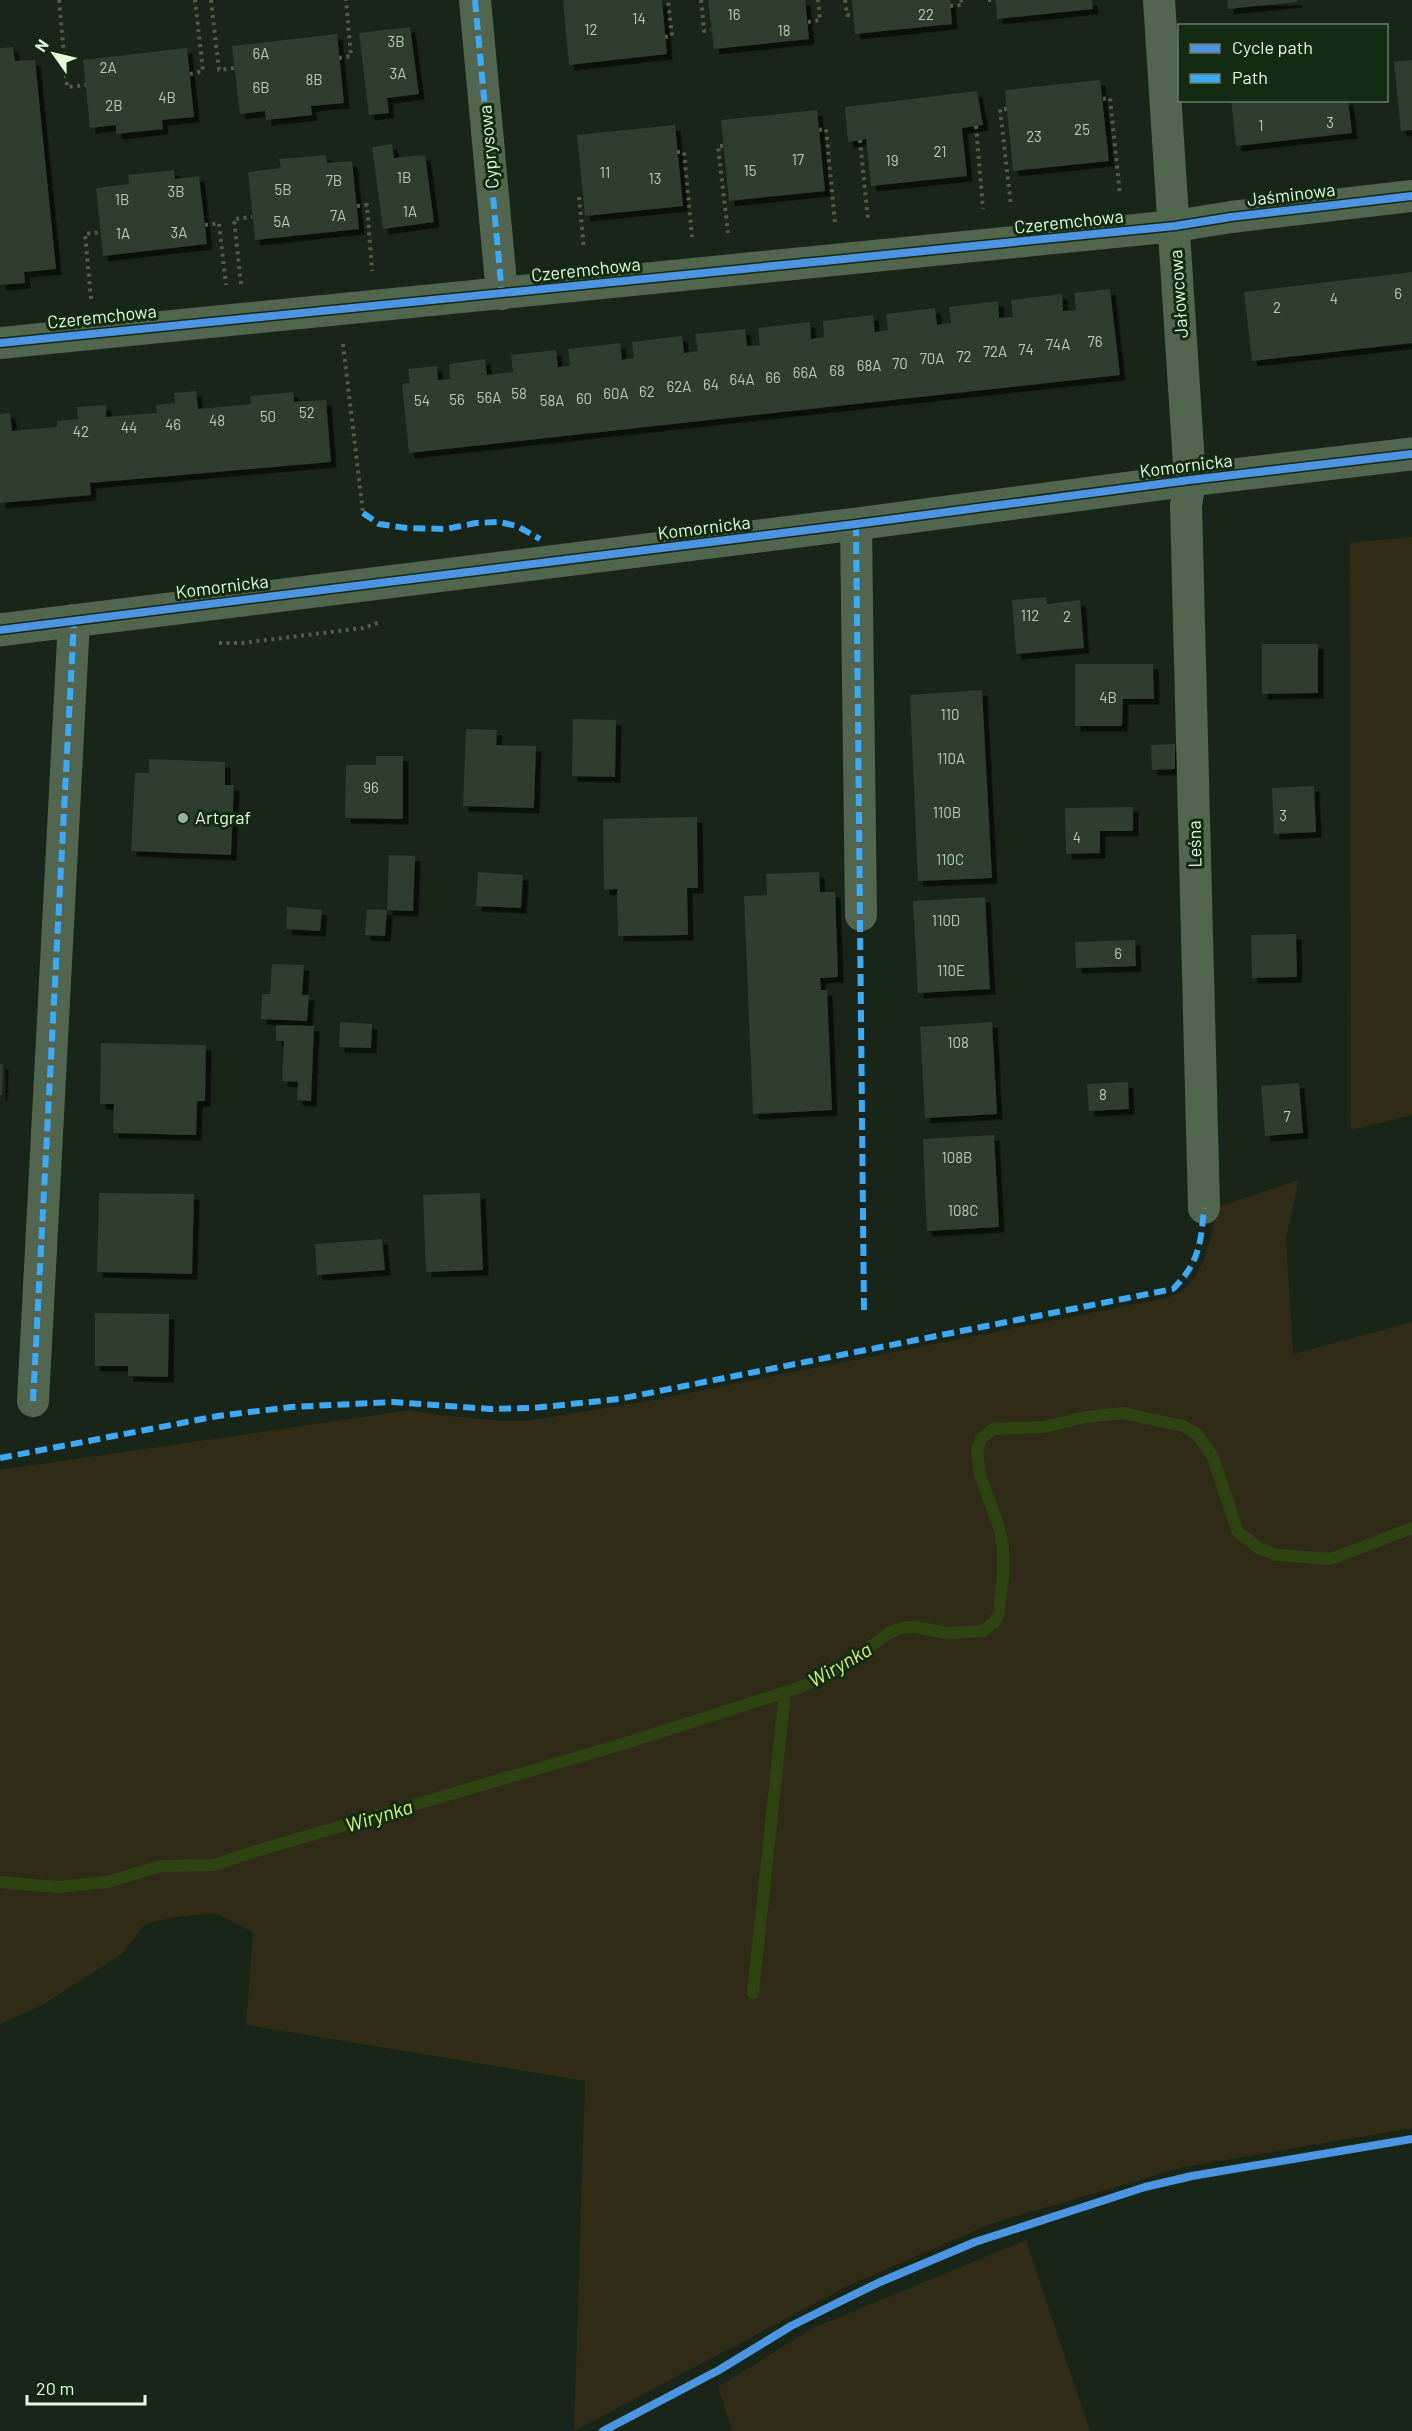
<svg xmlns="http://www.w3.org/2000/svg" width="1412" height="2431" viewBox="0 0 1412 2431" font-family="Barlow,sans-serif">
<defs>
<filter id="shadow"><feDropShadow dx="5.5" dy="5.5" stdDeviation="0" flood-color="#0009"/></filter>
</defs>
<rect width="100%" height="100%" fill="#192518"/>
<!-- green -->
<path fill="#302b16" d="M 1412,537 L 1412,1115 L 1351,1130 L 1350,543 Z
M 1299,1180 L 1286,1239 L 1293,1354 L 1412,1322 L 1412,2128 L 1184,2167 L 996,2222 L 850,2285 L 574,2431 L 585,2081 L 246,2025 L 253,1932 L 216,1913 L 175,1917 L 145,1924 L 122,1954 L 44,2004 L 0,2024 L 0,1470 L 411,1410 L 430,1414 L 504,1421 L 527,1421 L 648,1401 L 1170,1297 C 1204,1283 1211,1239 1217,1207 Z
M 1026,2240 L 1090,2431 L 732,2431 L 718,2387 L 813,2328 Z"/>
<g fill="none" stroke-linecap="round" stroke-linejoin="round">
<!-- stream -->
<path stroke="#2e4410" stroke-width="12" d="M 0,1882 L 58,1887 L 107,1882 L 161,1866 L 214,1865 L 256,1851 L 626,1743 L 798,1688 L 832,1674 L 889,1633 L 901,1628 L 916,1627 L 946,1633 L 983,1631 L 994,1623 L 999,1613 L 1003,1575 L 1003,1547 L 999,1527 L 980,1475 L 978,1460 L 977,1449 L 981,1439 L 993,1429 L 1045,1427 L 1086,1417 L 1123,1413 L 1183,1426 L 1197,1434 L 1213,1457 L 1238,1532 L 1260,1549 L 1277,1555 L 1331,1559 L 1412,1528
M 753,1993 L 785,1692"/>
</g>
<!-- building -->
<path fill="#2e3c2d" filter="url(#shadow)" d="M 563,0 L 662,0 L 667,54 L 569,65 Z
M 708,0 L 805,0 L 809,39 L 714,49 Z
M 852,0 L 950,0 L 952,24 L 855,34 Z
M 996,0 L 1092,0 L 1093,9 L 997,19 Z
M 1227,0 L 1297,0 L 1297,2 L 1228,9 Z
M 410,27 L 419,94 L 387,98 L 389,113 L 369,115 L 359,33 Z
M 337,34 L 344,103 L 311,106 L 312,115 L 266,120 L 265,111 L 240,114 L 232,46 Z
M 13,47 L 15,61 L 35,60 L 56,269 L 24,272 L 25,283 L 0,285 L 0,48 Z
M 187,48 L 194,117 L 162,120 L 163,129 L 116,134 L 116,125 L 90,128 L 83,60 Z
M 1412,60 L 1412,130 L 1401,131 L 1394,62 Z
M 1100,80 L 1109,161 L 1013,171 L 1005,90 Z
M 977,91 L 983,125 L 962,128 L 967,176 L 871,186 L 866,139 L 848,142 L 845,107 Z
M 1231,100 L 1348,100 L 1352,133 L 1236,146 Z
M 817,110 L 825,191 L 729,201 L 721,120 Z
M 675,125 L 683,206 L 585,216 L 577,135 Z
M 392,144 L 394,158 L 425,155 L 434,222 L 383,229 L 372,147 Z
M 326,155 L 327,163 L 352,161 L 359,229 L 255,240 L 248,172 L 281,168 L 279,159 Z
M 174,170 L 175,179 L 199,176 L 207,244 L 103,256 L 96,188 L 129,184 L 128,175 Z
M 1412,272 L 1412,343 L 1252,361 L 1244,292 Z
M 1110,289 L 1120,375 L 409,453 L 402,384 L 410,383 L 408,369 L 437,366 L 438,380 L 450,379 L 449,364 L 485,359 L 487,375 L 513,372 L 511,355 L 556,350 L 558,367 L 570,366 L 568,349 L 620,343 L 622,360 L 634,358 L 632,342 L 682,336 L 684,353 L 698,351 L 695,334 L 745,329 L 747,346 L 760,345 L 758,328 L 810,322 L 811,339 L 818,338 L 824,337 L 823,321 L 873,315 L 875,332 L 882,331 L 888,330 L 886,314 L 935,308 L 937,325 L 951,323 L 949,307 L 998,301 L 999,318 L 1013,317 L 1011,300 L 1062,294 L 1063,311 L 1076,310 L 1074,293 Z
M 196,391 L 198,409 L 251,404 L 250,396 L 293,392 L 294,402 L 326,400 L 331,462 L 90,483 L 91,495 L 0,503 L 0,414 L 10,413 L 12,431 L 57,427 L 57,421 L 78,419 L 77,407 L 106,405 L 106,417 L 157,413 L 156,405 L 175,403 L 174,393 Z
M 1046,597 L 1047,604 L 1080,600 L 1084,648 L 1016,654 L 1012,600 Z
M 1262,644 L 1318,644 L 1318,693 L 1262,694 Z
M 1075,664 L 1153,664 L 1154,699 L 1123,699 L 1122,726 L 1075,726 Z
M 982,690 L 992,878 L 918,881 L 910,695 Z
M 573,719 L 616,720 L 615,777 L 572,776 Z
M 466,729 L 497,730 L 496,745 L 536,746 L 534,808 L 463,806 Z
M 1175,744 L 1175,769 L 1152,770 L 1151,745 Z
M 376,756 L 403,756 L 403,819 L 345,818 L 346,765 L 376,765 Z
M 149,759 L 225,762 L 225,785 L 234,785 L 231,855 L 131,851 L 135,773 L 149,773 Z
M 1314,786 L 1316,832 L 1274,834 L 1272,788 Z
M 1133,807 L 1133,831 L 1100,831 L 1100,853 L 1066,854 L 1065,808 Z
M 697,817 L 698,888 L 687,888 L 688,935 L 618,936 L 617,889 L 604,890 L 603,819 Z
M 389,855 L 415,856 L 413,911 L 387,910 L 385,936 L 365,935 L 367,909 L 387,910 Z
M 478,872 L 523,875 L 521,908 L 476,906 Z
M 819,872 L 820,892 L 835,892 L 838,977 L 820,978 L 821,990 L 827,990 L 832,1110 L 753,1114 L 744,896 L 767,895 L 766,874 Z
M 985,897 L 990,989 L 918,993 L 913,901 Z
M 287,907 L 322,910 L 320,931 L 286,929 Z
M 1296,934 L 1297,977 L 1252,978 L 1251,935 Z
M 1135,940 L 1136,966 L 1076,968 L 1075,942 Z
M 272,964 L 304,965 L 302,995 L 309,995 L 307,1021 L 261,1019 L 262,994 L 270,994 Z
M 340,1022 L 372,1024 L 371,1048 L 339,1047 Z
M 992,1022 L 997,1114 L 925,1118 L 920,1027 Z
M 276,1025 L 314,1026 L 311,1101 L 297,1100 L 298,1082 L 282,1081 L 284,1041 L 276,1041 Z
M 101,1043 L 206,1045 L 205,1101 L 197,1101 L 196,1135 L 113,1133 L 114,1104 L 100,1104 Z
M 0,1064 L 3,1064 L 2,1095 L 0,1095 Z
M 1128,1082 L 1129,1109 L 1089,1111 L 1087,1084 Z
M 1299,1083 L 1303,1133 L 1265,1136 L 1261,1086 Z
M 994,1135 L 999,1227 L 927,1231 L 923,1139 Z
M 99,1193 L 194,1194 L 192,1274 L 97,1272 Z
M 480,1193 L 483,1270 L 426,1272 L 423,1195 Z
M 382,1239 L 385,1270 L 317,1275 L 315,1244 Z
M 95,1313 L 169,1314 L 168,1377 L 128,1376 L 128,1366 L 95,1366 Z"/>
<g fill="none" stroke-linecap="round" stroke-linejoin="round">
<!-- path -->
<path stroke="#545c46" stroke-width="4" stroke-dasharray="3 4.5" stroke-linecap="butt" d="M 59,0 L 67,87 L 86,85
M 211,0 L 219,70 L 235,68
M 701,0 L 704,31 L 711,30
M 845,0 L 847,15 L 853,15
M 988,0 L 996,0
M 950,6 L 962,5 L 961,0
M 808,22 L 820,20 L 818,0
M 665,37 L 672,36 L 668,0
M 339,58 L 351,56 L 346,0
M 190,74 L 203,71 L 195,0
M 1103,99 L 1110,98 L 1120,195
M 1007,109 L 1000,109 L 1011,206
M 976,126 L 983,209
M 819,130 L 826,129 L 835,223
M 860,140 L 868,220
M 723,146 L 718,146 L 728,233
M 677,152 L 684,152 L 692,237
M 579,197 L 584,249
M 357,206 L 367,205 L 372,271
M 205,225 L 219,223 L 226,285
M 241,284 L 234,219 L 252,217
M 91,299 L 85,234 L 101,232
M 343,344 L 363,513
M 219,643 L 242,643 L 363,628 L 380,622"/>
<!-- minor -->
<path stroke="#52654e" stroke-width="32" d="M 475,0 L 502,294
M 1159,0 L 1190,480 L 1186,506 L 1204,1208
M 0,343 L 1175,226 L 1231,217 L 1412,196
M 856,524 L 861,915
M 33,1401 L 74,620"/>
<!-- tertiary -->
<path stroke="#52654e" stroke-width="33" d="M 0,630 L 856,524 L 1190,480 L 1412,454"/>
<!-- quiet -->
<path stroke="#3fa9f5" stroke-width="6" stroke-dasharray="12 6" stroke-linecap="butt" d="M 475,0 L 502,294
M 363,513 L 379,524 L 407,528 L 446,529 L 476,523 L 499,522 L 517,526 L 540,539
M 856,524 L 864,1314
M 33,1401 L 74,620
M 0,1458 L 218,1416 L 291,1407 L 393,1402 L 490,1409 L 533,1408 L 619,1399 L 1173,1289 C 1199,1263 1201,1243 1204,1208"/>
<!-- cycleway casing -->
<g stroke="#142a13" stroke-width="11">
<path id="cycleway" d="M 0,343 L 1175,226 L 1231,217 L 1412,196
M 0,630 L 856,524 L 1190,480 L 1412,454
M 603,2431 L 719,2370 L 791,2326 L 833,2305 L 880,2282 L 975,2242 L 1145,2187 L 1192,2176 L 1412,2139"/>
</g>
<!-- cycleway -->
<use href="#cycleway" stroke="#4d94e3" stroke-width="8"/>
</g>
<!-- markers -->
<circle fill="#9cb199" stroke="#142a13" stroke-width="2" cx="183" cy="818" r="6"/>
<g text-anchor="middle" stroke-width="6" stroke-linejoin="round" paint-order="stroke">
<!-- number labels -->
<g font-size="15" fill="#b5cdb2">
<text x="734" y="20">16</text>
<text x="926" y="20">22</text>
<text x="639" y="24">14</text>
<text x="591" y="35">12</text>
<text x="784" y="36">18</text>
<text x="396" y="47">3B</text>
<text x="261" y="59">6A</text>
<text x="108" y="73">2A</text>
<text x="398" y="79">3A</text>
<text x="314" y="85">8B</text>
<text x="261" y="93">6B</text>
<text x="167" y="103">4B</text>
<text x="114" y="111">2B</text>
<text x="1330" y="128">3</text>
<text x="1261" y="131">1</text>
<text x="1082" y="135">25</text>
<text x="1034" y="142">23</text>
<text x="940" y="157">21</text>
<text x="798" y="165">17</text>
<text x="892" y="166">19</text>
<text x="750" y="176">15</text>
<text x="605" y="178">11</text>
<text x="404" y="183">1B</text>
<text x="655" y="184">13</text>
<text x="334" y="186">7B</text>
<text x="283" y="195">5B</text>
<text x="176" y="197">3B</text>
<text x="122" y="205">1B</text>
<text x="410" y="217">1A</text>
<text x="338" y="221">7A</text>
<text x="282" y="227">5A</text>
<text x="179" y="238">3A</text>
<text x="123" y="239">1A</text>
<text x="1398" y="299">6</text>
<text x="1334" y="304">4</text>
<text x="1277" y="313">2</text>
<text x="1095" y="347">76</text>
<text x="1058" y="350">74A</text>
<text x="1026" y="355">74</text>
<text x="995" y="357">72A</text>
<text x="964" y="362">72</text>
<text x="932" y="364">70A</text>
<text x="900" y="369">70</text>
<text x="869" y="371">68A</text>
<text x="837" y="376">68</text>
<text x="805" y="378">66A</text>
<text x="773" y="383">66</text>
<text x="742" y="385">64A</text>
<text x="711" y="390">64</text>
<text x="679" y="392">62A</text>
<text x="647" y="397">62</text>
<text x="519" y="399">58</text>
<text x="616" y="399">60A</text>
<text x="489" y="403">56A</text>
<text x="584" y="404">60</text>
<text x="457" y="405">56</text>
<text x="422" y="406">54</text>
<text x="552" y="406">58A</text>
<text x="307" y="418">52</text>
<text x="268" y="422">50</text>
<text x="217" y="426">48</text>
<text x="173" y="430">46</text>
<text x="129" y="433">44</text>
<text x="81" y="437">42</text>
<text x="1030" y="621">112</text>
<text x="1067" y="622">2</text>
<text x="1108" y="703">4B</text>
<text x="950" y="720">110</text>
<text x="951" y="764">110A</text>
<text x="371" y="793">96</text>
<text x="947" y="818">110B</text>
<text x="1283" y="821">3</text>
<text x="1077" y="843">4</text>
<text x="950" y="865">110C</text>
<text x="946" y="926">110D</text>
<text x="1118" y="959">6</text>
<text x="951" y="976">110E</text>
<text x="958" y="1048">108</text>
<text x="1103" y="1100">8</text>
<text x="1287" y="1122">7</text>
<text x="957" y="1163">108B</text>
<text x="963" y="1216">108C</text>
</g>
<!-- street labels -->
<g font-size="18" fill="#e2fdde" stroke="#142a13">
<text transform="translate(489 147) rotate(-95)" y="6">Cyprysowa</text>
<text transform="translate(1291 195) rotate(-7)" y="6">Jaśminowa</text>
<text transform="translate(1069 222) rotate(-6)" y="6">Czeremchowa</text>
<text transform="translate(586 270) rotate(-6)" y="6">Czeremchowa</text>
<text transform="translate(1179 294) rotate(-94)" y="6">Jałowcowa</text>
<text transform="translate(102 317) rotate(-6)" y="6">Czeremchowa</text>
<text transform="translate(1186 466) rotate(-7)" y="6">Komornicka</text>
<text transform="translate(704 528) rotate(-7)" y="6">Komornicka</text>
<text transform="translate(222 587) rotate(-7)" y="6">Komornicka</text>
<text transform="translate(1195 844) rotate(-91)" y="6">Leśna</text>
</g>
<!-- poi labels -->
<g font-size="18" fill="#e2fdde" stroke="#142a13" text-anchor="start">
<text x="195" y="824">Artgraf</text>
</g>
<!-- water labels -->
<g font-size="20" font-style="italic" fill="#d7f673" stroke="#142a13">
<text transform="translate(840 1665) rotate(-30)" y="7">Wirynka</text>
<text transform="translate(379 1816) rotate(-17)" y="7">Wirynka</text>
</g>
</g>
<!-- legend -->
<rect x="1178" y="24" width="210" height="78" fill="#142a13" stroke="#667e64" stroke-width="1.5"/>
<rect x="1190" y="44" width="30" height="9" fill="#4d94e3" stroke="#667e64" stroke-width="1.5"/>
<text x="1232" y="54" font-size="18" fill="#e2fdde">Cycle path</text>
<rect x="1190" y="74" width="30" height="9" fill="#3fa9f5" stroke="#667e64" stroke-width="1.5"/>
<text x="1232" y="84" font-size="18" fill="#e2fdde">Path</text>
<!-- north arrow -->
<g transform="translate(54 54) rotate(304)" stroke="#142a13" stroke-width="4.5" paint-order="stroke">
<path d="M0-4.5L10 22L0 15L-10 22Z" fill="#e2fdde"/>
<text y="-9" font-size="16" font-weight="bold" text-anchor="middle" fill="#e2fdde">N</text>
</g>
<!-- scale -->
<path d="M27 2395v9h118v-9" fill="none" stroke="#e2fdde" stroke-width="3"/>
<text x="36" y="2395" font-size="18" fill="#e2fdde" stroke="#142a13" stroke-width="4.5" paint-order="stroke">20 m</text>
</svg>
